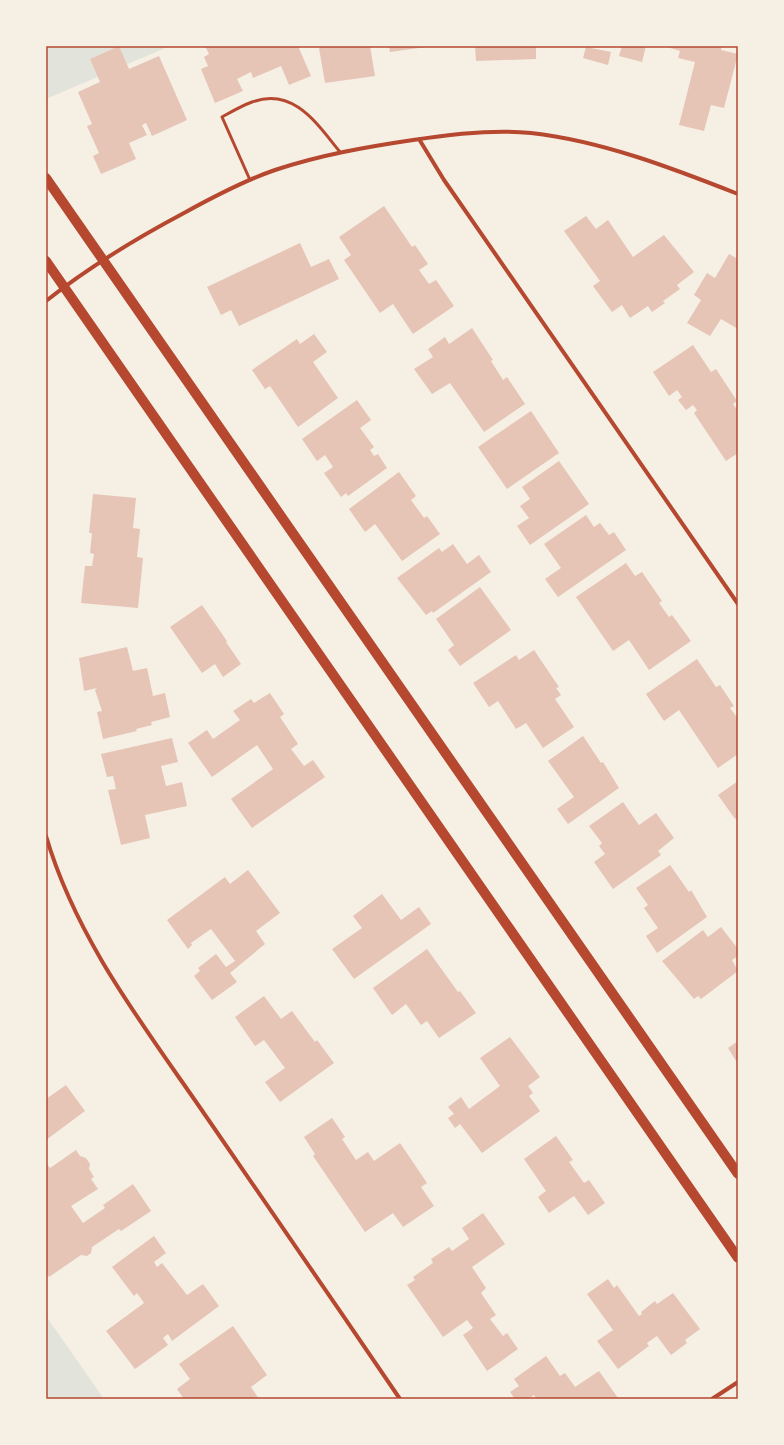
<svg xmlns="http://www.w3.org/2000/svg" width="784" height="1445" viewBox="0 0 784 1445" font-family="'Open Sans',sans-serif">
<rect width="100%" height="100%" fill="#f6efe4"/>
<!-- green -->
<path fill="#e2e4dc" d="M 46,46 L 170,46 L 46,99 Z
M 46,1316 L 104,1399 L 46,1399 Z"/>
<!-- building -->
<path fill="#e6c5b7" d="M 119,46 L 129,69 L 159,56 L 187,120 L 152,136 L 146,123 L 142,125 L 147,135 L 129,143 L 136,159 L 101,174 L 93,156 L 99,153 L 87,126 L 92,124 L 78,92 L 100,82 L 90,59 Z
M 205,46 L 298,46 L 311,76 L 289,85 L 281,66 L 253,78 L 251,72 L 237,79 L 243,91 L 215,103 L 201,69 L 208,66 L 204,57 L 209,54 Z
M 324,46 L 370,46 L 375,76 L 325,83 L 319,48 Z
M 389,46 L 426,46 L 426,47 L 390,52 Z
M 475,46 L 536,46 L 536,59 L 476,61 Z
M 622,46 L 646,46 L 642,62 L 619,56 Z
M 664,46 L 722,46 L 721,50 L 738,54 L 724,108 L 711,105 L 704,131 L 679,125 L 695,62 L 678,58 L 680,51 Z
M 586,47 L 611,52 L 608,65 L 583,58 Z
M 384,206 L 412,247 L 415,245 L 428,264 L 419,270 L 429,284 L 436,280 L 454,306 L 413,334 L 393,304 L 380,313 L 344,260 L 351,255 L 339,237 Z
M 586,216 L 596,229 L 608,220 L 633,257 L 664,235 L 694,272 L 677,285 L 680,289 L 663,301 L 665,303 L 652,312 L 648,306 L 630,318 L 622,305 L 612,312 L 593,286 L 600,281 L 564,231 Z
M 300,243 L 311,267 L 329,259 L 339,279 L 239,326 L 231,310 L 221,315 L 207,287 Z
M 729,254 L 738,259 L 738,329 L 721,319 L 710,336 L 687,323 L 701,300 L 694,295 L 707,273 L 715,278 Z
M 472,328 L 493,360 L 491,361 L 503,380 L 507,377 L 525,404 L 484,432 L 450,383 L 432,394 L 414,369 L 433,357 L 428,349 L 445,337 L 449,344 Z
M 314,334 L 327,352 L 313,362 L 338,398 L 298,427 L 270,386 L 265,389 L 252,370 L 297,339 L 300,344 Z
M 693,345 L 711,372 L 716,369 L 737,401 L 733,404 L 738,411 L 738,453 L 726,461 L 694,413 L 697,410 L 693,405 L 686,410 L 678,400 L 682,397 L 677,390 L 669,396 L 653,372 Z
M 357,400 L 371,420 L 360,428 L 374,447 L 370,450 L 374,456 L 378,454 L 387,468 L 348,496 L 346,493 L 341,497 L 324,473 L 333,467 L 325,455 L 317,461 L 302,439 Z
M 531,411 L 559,453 L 507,489 L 478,447 Z
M 559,461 L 589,504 L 530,545 L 517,526 L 529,518 L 520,506 L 530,499 L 522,487 Z
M 399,472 L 416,496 L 411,500 L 424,518 L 427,516 L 440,534 L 402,561 L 375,524 L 365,532 L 349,509 Z
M 93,494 L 136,498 L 133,528 L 140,529 L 137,557 L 143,558 L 138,608 L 81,603 L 85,566 L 92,566 L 94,554 L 90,553 L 92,533 L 89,533 Z
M 586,515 L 594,527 L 600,523 L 609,535 L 614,532 L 626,550 L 558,597 L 545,579 L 561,568 L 544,544 Z
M 453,544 L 467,564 L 479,555 L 491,572 L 433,613 L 432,611 L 426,615 L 397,578 L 439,548 L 442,552 Z
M 626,563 L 635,576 L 642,572 L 662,601 L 659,603 L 669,617 L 672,615 L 691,641 L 649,670 L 629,640 L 613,651 L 576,597 Z
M 480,587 L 511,630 L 460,666 L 448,650 L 454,645 L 436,619 Z
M 202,605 L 227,641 L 226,642 L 241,664 L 223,677 L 215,664 L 202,673 L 170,627 Z
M 127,647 L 133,671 L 147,668 L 153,696 L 165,693 L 170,717 L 151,722 L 152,725 L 136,729 L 137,731 L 103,739 L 97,712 L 102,711 L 95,690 L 97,688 L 84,691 L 79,658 Z
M 534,650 L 559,687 L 556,688 L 561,695 L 555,699 L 574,727 L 543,748 L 526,723 L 516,729 L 498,701 L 489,707 L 473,683 L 516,655 L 519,660 Z
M 697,659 L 716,687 L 720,685 L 734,706 L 730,708 L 736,716 L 738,714 L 738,754 L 718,768 L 679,710 L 664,721 L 646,694 Z
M 270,693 L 284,714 L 280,717 L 298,744 L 291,749 L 304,766 L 313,760 L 325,777 L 252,828 L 231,799 L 273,769 L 257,745 L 212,777 L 188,743 L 207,730 L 213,739 L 240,720 L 233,711 L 251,699 L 254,703 Z
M 583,736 L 601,763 L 603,762 L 619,788 L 568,824 L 557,809 L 574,797 L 548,761 Z
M 172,738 L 178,762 L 161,766 L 166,786 L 182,782 L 187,806 L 145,815 L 150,838 L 121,845 L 108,790 L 116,789 L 113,776 L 107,777 L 101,754 Z
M 738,781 L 738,817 L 735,819 L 718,795 Z
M 623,802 L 639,825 L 656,813 L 674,838 L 658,851 L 661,855 L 613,889 L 594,862 L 605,854 L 599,846 L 602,843 L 589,826 Z
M 670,865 L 689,892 L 691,890 L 707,917 L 657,953 L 646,936 L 658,928 L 644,908 L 648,905 L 636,888 Z
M 248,870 L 280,913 L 256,931 L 265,944 L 230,973 L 237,982 L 212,1000 L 194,976 L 200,971 L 198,968 L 216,954 L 226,967 L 235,961 L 211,929 L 191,943 L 192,945 L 188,949 L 167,920 L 225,877 L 230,884 Z
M 382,894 L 401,920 L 419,907 L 431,924 L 354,979 L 332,949 L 362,928 L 353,916 Z
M 721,927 L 738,949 L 738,956 L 732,960 L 738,971 L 701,999 L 698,996 L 694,999 L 662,961 L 703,930 L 708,937 Z
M 427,949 L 458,992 L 460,991 L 476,1013 L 439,1038 L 427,1021 L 421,1025 L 406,1004 L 392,1015 L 373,988 Z
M 264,996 L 281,1019 L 292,1011 L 315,1042 L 317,1040 L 334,1063 L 280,1102 L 265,1082 L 285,1068 L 264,1040 L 255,1046 L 235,1017 Z
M 510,1037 L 540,1077 L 528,1086 L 533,1093 L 529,1096 L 540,1111 L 482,1153 L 460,1124 L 455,1128 L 448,1118 L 454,1114 L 448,1107 L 461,1097 L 469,1109 L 500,1086 L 480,1058 Z
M 738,1041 L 738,1064 L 728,1048 Z
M 66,1085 L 85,1111 L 46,1140 L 46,1099 Z
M 332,1118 L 345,1137 L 342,1139 L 356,1160 L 368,1152 L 374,1161 L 400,1143 L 427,1183 L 421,1187 L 434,1206 L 403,1227 L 393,1213 L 365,1232 L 313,1156 L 315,1154 L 304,1137 Z
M 556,1136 L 573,1160 L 569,1162 L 584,1183 L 589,1180 L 605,1203 L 588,1215 L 574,1196 L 549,1213 L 538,1197 L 546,1191 L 524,1159 Z
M 76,1150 L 80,1156 L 86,1158 L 90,1164 L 89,1169 L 94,1177 L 91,1179 L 98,1189 L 71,1206 L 83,1223 L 105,1208 L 103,1205 L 133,1184 L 151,1211 L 121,1231 L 119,1229 L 92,1247 L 91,1253 L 87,1256 L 81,1255 L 49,1277 L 46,1272 L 46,1165 L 47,1164 L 50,1168 Z
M 483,1213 L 505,1244 L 472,1267 L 486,1288 L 481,1293 L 496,1315 L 490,1319 L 503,1336 L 507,1333 L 518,1349 L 487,1371 L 463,1335 L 473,1328 L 467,1320 L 443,1337 L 407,1285 L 415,1280 L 413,1277 L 433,1263 L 431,1259 L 449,1247 L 452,1251 L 469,1239 L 462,1228 Z
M 154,1236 L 166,1253 L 154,1262 L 157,1267 L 162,1263 L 187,1295 L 203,1284 L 219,1306 L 172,1341 L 168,1334 L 163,1338 L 168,1345 L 135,1369 L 106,1331 L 144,1303 L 137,1293 L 134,1296 L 112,1267 Z
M 608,1279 L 614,1288 L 617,1285 L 639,1316 L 642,1314 L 641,1312 L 655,1301 L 657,1304 L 673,1293 L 700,1329 L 685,1340 L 687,1343 L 671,1355 L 657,1336 L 647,1343 L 649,1346 L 618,1369 L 597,1341 L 613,1330 L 587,1294 Z
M 233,1326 L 267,1375 L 251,1387 L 259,1399 L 184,1399 L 177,1389 L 190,1379 L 179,1364 Z
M 546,1356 L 560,1376 L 565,1373 L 575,1387 L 599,1371 L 618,1398 L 537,1399 L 534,1395 L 528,1399 L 515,1399 L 510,1392 L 519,1386 L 514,1379 Z"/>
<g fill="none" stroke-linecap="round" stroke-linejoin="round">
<!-- service -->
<path stroke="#b5482f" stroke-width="3" d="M 250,180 L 222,117 C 231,112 241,106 252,102 C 294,87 317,124 340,152"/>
<!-- minor -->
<path stroke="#b5482f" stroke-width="4" d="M 419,139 L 444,180 L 738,604
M 46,301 C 89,267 135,239 184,213 C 213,197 243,181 275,170 C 320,155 366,147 413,140 C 451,134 493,129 531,133 C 602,141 672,168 738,194
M 46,836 C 76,938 141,1022 201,1109 C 267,1205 334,1302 400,1399
M 712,1399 L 738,1382"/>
<!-- primary -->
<path stroke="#b5482f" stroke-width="10" d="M 46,178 L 738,1174
M 46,261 L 738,1258"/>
</g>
<!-- border -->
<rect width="784" height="1445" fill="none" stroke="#f6efe4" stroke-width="94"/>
<rect x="47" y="47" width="690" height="1351" fill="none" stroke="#b5482f" stroke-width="1.5"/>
</svg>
